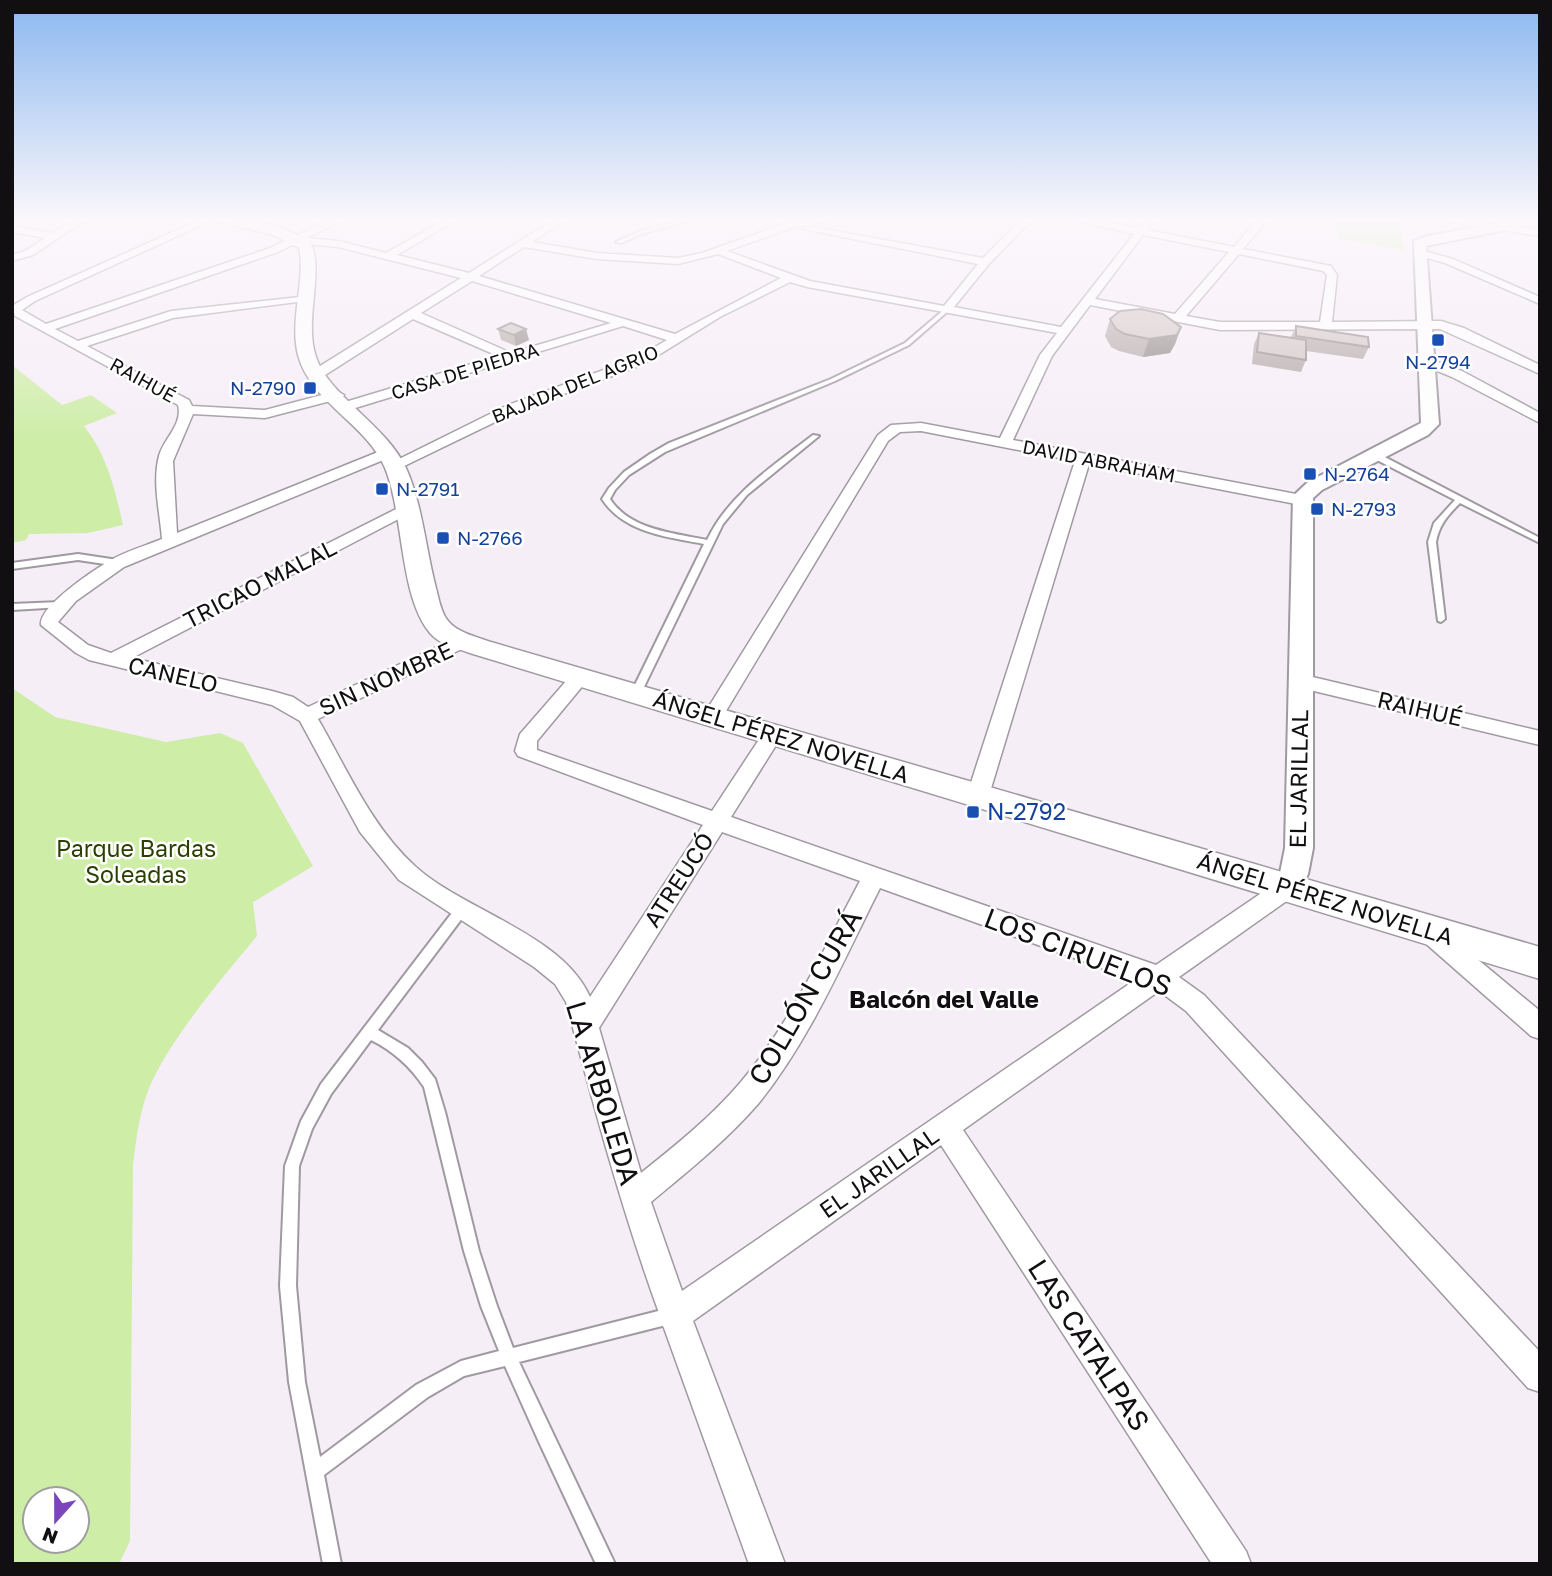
<svg xmlns="http://www.w3.org/2000/svg" width="1552" height="1576" viewBox="0 0 1552 1576" font-family="'Golos Text',sans-serif">
<rect width="100%" height="100%" fill="#f6eef7"/>
<!-- green -->
<path fill="#ceeda7" fill-rule="evenodd" d="M 1335,219 L 1399,219 L 1404,250 L 1338,239 Z
M 12,365 L 62,405 L 91,395 L 117,413 L 84,426 C 107,455 115,489 123,525 L 88,533 L 29,534 L 26,540 L 12,543 Z
M 12,688 L 55,717 L 166,742 L 220,733 L 243,743 L 313,866 L 253,902 L 257,936 C 223,977 167,1042 148,1091 C 139,1115 136,1141 133,1165 L 130,1541 L 119,1564 L 12,1564 ZM 35,1499 L 77,1499 L 77,1541 L 35,1541 Z"/>
<g fill="none" stroke-linecap="round" stroke-linejoin="round">
<!-- service casing -->
<g stroke="#a099a1" stroke-width="4">
<path id="service" d="M 686,219 L 694,219 L 644,233 L 621,243 L 616,242 L 640,231 Z
M 946,308 L 948,309 L 948,311 L 909,345 L 835,381 L 665,452 L 629,475 L 615,490 L 610,499 C 630,530 674,533 707,540 C 729,494 773,466 813,435 L 819,436 L 747,495 L 723,524 L 641,693 L 636,696 L 633,695 L 631,693 L 704,544 C 668,537 624,533 602,499 L 609,488 L 624,472 L 650,454 L 669,443 L 831,379 L 905,343 Z
M 1371,453 L 1377,453 L 1540,538 L 1540,543 L 1460,503 C 1448,515 1439,525 1436,542 L 1445,619 L 1441,622 L 1438,621 L 1428,542 L 1434,523 L 1455,500 L 1371,457 Z
M 78,554 L 118,560 L 122,563 L 118,566 L 78,560 L 12,569 L 12,563 Z
M 60,602 L 64,605 L 63,607 L 12,610 L 12,604 Z
M 462,904 L 466,905 L 468,909 L 466,913 L 378,1030 L 408,1048 L 422,1062 L 435,1079 L 445,1112 L 479,1251 L 497,1306 L 513,1348 L 670,1308 L 676,1310 L 678,1316 L 676,1322 L 670,1324 L 519,1362 L 615,1564 L 596,1564 L 539,1442 L 505,1366 L 464,1376 L 428,1397 L 324,1475 L 341,1564 L 323,1564 L 289,1382 L 280,1286 L 285,1166 L 301,1121 L 321,1084 L 458,905 ZM 371,1040 C 393,1051 410,1066 424,1087 L 464,1251 L 481,1306 L 499,1351 L 461,1361 L 416,1385 L 320,1457 L 305,1382 L 296,1286 L 299,1166 L 312,1129 L 331,1094 Z"/>
</g>
<!-- minor casing -->
<g stroke="#a099a1" stroke-width="3">
<path id="minor" d="M 75,219 L 87,219 L 33,255 L 12,261 L 12,255 L 25,251 L 45,238 L 12,232 L 12,226 L 52,233 Z
M 202,219 L 215,219 L 35,301 L 22,310 L 46,324 L 270,248 L 331,219 L 344,219 L 307,238 L 338,241 L 386,253 L 446,219 L 458,219 L 397,255 L 469,273 L 555,219 L 567,219 L 532,242 L 597,253 L 678,258 L 702,253 L 789,222 L 840,219 L 791,228 L 727,251 L 810,281 L 944,306 L 978,264 L 803,229 L 808,226 L 983,258 L 1022,219 L 1033,219 L 989,264 L 954,307 L 1061,327 L 1134,234 L 1070,219 L 1091,219 L 1138,228 L 1147,221 L 1152,224 L 1147,230 L 1234,247 L 1258,219 L 1268,219 L 1243,249 L 1331,266 L 1337,275 L 1332,322 L 1441,321 L 1464,328 L 1540,365 L 1540,374 L 1440,329 L 1220,330 L 1090,305 L 1052,356 L 1013,440 L 1301,495 L 1309,500 L 1301,505 L 1089,464 L 989,795 L 985,801 L 978,803 L 971,801 L 967,795 L 1075,461 L 921,431 L 900,432 L 888,441 L 720,721 L 706,721 L 703,716 L 878,435 L 891,425 L 921,423 L 1000,438 L 1040,355 L 1057,333 L 807,287 L 790,282 L 720,317 L 644,364 L 518,411 L 396,470 L 389,466 L 391,463 L 508,405 L 636,358 L 667,340 L 623,326 L 352,409 L 342,409 L 342,403 L 498,356 L 413,319 L 322,377 L 312,377 L 312,371 L 461,278 L 338,247 L 297,243 L 278,252 L 55,329 L 78,341 L 171,311 L 309,296 L 309,300 L 305,301 L 173,318 L 87,346 L 189,400 L 192,406 L 265,410 L 337,391 L 344,395 L 342,398 L 265,418 L 193,414 L 173,461 L 177,533 L 383,450 L 393,450 L 395,453 L 393,456 L 124,567 L 76,601 L 58,622 L 88,645 L 111,653 L 404,505 L 414,505 L 417,508 L 414,511 L 132,658 L 272,691 L 293,697 L 308,707 L 458,637 L 470,637 L 473,641 L 470,645 L 318,719 C 347,769 372,828 416,867 C 465,911 562,934 590,997 L 703,825 L 518,756 L 515,751 L 520,734 L 574,672 L 588,672 L 590,677 L 537,741 L 537,750 L 712,811 L 766,729 L 773,727 L 780,729 L 783,734 L 731,817 L 1156,965 L 1279,881 L 1287,878 L 1295,881 L 1298,888 L 1295,895 L 1179,977 L 1204,995 L 1540,1352 L 1540,1392 L 1528,1388 L 1186,1011 L 1159,991 L 963,1130 L 1246,1551 L 1251,1564 L 1212,1564 L 941,1145 L 693,1321 L 785,1564 L 749,1564 L 664,1328 L 657,1316 L 659,1313 C 622,1211 594,1107 566,1002 L 555,984 L 534,967 L 399,880 L 360,832 L 300,721 L 272,705 L 89,660 L 76,653 L 41,625 C 38,607 95,569 111,560 C 126,551 145,546 162,539 C 160,513 152,482 159,456 C 164,438 183,425 178,405 L 15,316 L 12,306 L 27,297 ZM 1143,235 L 1229,252 L 1175,314 L 1095,299 ZM 524,247 L 597,259 L 678,264 L 718,254 L 781,278 L 675,334 L 479,276 ZM 1239,254 L 1323,271 L 1327,275 L 1320,322 L 1220,322 L 1186,316 ZM 472,281 L 611,323 L 511,353 L 421,313 ZM 722,832 L 860,881 C 823,950 791,1023 740,1083 C 711,1117 676,1145 641,1173 L 599,1028 ZM 880,888 L 1135,980 L 682,1291 L 651,1202 C 688,1171 726,1141 758,1104 C 810,1040 843,961 880,888 Z
M 1431,219 L 1458,219 L 1540,230 L 1540,236 Z
M 1418,249 L 1453,259 L 1540,297 L 1540,304 L 1445,263 L 1414,254 L 1414,250 Z
M 1427,358 L 1462,371 L 1540,413 L 1540,423 L 1452,377 L 1423,365 L 1423,359 Z
M 1300,674 L 1540,731 L 1540,745 L 1293,686 L 1291,681 L 1293,676 Z
M 1432,924 L 1440,928 L 1540,1011 L 1540,1039 L 1531,1036 L 1424,942 L 1420,935 L 1424,928 Z"/>
</g>
<!-- tertiary casing -->
<g stroke="#a099a1" stroke-width="4">
<path id="tertiary" d="M 1520,219 L 1540,219 L 1540,223 L 1426,246 L 1439,424 L 1428,435 L 1322,490 L 1313,498 L 1313,848 L 1308,874 L 1297,897 L 1287,900 L 1277,897 L 1273,888 L 1280,873 L 1285,848 L 1293,496 L 1308,482 L 1421,423 L 1414,241 L 1428,236 Z"/>
</g>
<!-- secondary casing -->
<g stroke="#a099a1" stroke-width="3">
<path id="secondary" d="M 219,219 C 249,219 290,224 312,246 C 323,275 304,322 316,357 C 328,395 386,425 406,468 C 423,506 426,552 437,592 C 439,601 442,614 448,621 C 458,633 477,637 491,642 L 1540,947 L 1540,979 L 473,654 C 459,649 440,645 430,633 C 399,596 404,514 385,468 C 367,424 310,402 298,355 C 289,319 306,280 299,248 L 273,235 L 221,222 Z"/>
</g>
<!-- service -->
<use href="#service" fill="#fff" fill-rule="evenodd"/>
<!-- minor -->
<use href="#minor" fill="#fff" fill-rule="evenodd"/>
<!-- tertiary -->
<use href="#tertiary" fill="#fff" fill-rule="evenodd"/>
<!-- secondary -->
<use href="#secondary" fill="#fff" fill-rule="evenodd"/>
</g>
<!-- wall -->
<path fill="#b3a9a7" d="M 1110,319 L 1181,327 L 1175,344 L 1170,353 L 1143,357 L 1119,351 L 1111,347 L 1105,336 Z
M 1296,326 L 1369,347 L 1363,359 L 1306,351 L 1306,360 L 1301,372 L 1252,364 L 1254,344 L 1259,333 L 1291,337 Z
M 498,329 L 529,340 L 516,346 L 501,340 Z"/>
<!-- shaded-wall -->
<path fill="#928988" d="M 1181,327 L 1175,344 L 1170,353 L 1143,357 L 1149,339 Z
M 526,329 L 529,340 L 516,346 L 514,335 Z"/>
<!-- building -->
<path fill="#d0c4c2" stroke="#928988" stroke-width="2" d="M 1141,309 L 1163,314 L 1181,327 L 1177,335 L 1149,339 L 1125,334 L 1116,329 L 1110,319 L 1120,311 Z
M 511,323 L 526,329 L 514,335 L 498,329 Z
M 1296,326 L 1368,337 L 1369,347 L 1296,336 Z
M 1259,333 L 1306,340 L 1306,360 L 1257,352 Z"/>
<!-- sky -->
<linearGradient id="sky" x2="0" y2="1"><stop stop-color="#8bb8f0"/><stop offset="0.5" stop-color="#fbf7fb"/><stop offset="1" stop-color="#fbf7fb" stop-opacity="0"/></linearGradient>
<rect width="1552" height="440" fill="url(#sky)"/>
<!-- markers -->
<g fill="#1a4fb4" stroke="#fff" stroke-width="2.5">
<rect x="1431" y="333" width="14" height="14" rx="3.5"/>
<rect x="303" y="381" width="14" height="14" rx="3.5"/>
<rect x="1303" y="467" width="14" height="14" rx="3.5"/>
<rect x="375" y="482" width="14" height="14" rx="3.5"/>
<rect x="1310" y="502" width="14" height="14" rx="3.5"/>
<rect x="436" y="531" width="14" height="14" rx="3.5"/>
<rect x="966" y="805" width="14" height="14" rx="3.5"/>
</g>
<g text-anchor="middle" stroke-width="5" stroke-linejoin="round" paint-order="stroke">
<!-- far-transit labels -->
<g font-size="19" fill="#164399" stroke="#fff" text-anchor="start">
<text x="1438" y="369" text-anchor="middle">N-2794</text>
<text x="296" y="395" text-anchor="end">N-2790</text>
<text x="1324" y="481">N-2764</text>
<text x="396" y="496">N-2791</text>
<text x="1331" y="516">N-2793</text>
<text x="457" y="545">N-2766</text>
</g>
<!-- far-street labels -->
<g font-size="19" fill="#120f12" stroke="#fff">
<text transform="translate(465 371) rotate(-17)" y="7">CASA DE PIEDRA</text>
<text transform="translate(143 380) rotate(29)" y="7">RAIHUÉ</text>
<text transform="translate(575 384) rotate(-22)" y="7">BAJADA DEL AGRIO</text>
<text transform="translate(1099 461) rotate(11)" y="7">DAVID ABRAHAM</text>
</g>
<!-- street labels -->
<g font-size="23" fill="#120f12" stroke="#fff">
<text transform="translate(260 584) rotate(-27)" y="8">TRICAO MALAL</text>
<text transform="translate(173 675) rotate(13)" y="8">CANELO</text>
<text transform="translate(386 679) rotate(-25)" y="8">SIN NOMBRE</text>
<text transform="translate(1420 709) rotate(13)" y="8">RAIHUÉ</text>
<text transform="translate(781 737) rotate(17)" y="8">ÁNGEL PÉREZ NOVELLA</text>
<text transform="translate(1299 779) rotate(-89)" y="8">EL JARILLAL</text>
<text transform="translate(679 880) rotate(-57)" y="8">ATREUCÓ</text>
<text transform="translate(1325 899) rotate(17)" y="8">ÁNGEL PÉREZ NOVELLA</text>
<text transform="translate(879 1173) rotate(-35)" y="8">EL JARILLAL</text>
</g>
<!-- transit labels -->
<g font-size="23" fill="#164399" stroke="#fff" text-anchor="start">
<text x="987" y="820">N-2792</text>
</g>
<!-- park labels -->
<g font-size="23" fill="#2a3f00" stroke="#fff">
<text x="136" y="857">Parque Bardas<tspan x="136" dy="26">Soleadas</tspan></text>
</g>
<!-- neighbourhood labels -->
<g font-size="24" font-weight="bold" fill="#120f12" stroke="#fff">
<text x="944" y="1008">Balcón del Valle</text>
</g>
<!-- near-street labels -->
<g font-size="28" fill="#120f12" stroke="#fff">
<text transform="translate(1078 952) rotate(21)" y="10">LOS CIRUELOS</text>
<text transform="translate(805 997) rotate(-60)" y="10">COLLÓN CURÁ</text>
<text transform="translate(603 1093) rotate(73)" y="10">LA ARBOLEDA</text>
<text transform="translate(1089 1345) rotate(57)" y="10">LAS CATALPAS</text>
</g>
</g>
<!-- border -->
<rect width="1552" height="1576" fill="none" stroke="#120f12" stroke-width="28"/>
<!-- north arrow -->
<g transform="translate(56 1520) rotate(201)"><circle r="33" fill="#ffffff" stroke="#a09fa0" stroke-width="2"/>
<path d="M0-5L12 26L0 18L-12 26Z" fill="#7c45bc"/>
<text y="-10" font-size="19" font-weight="bold" text-anchor="middle" fill="#120f12">N</text>
</g>
</svg>
